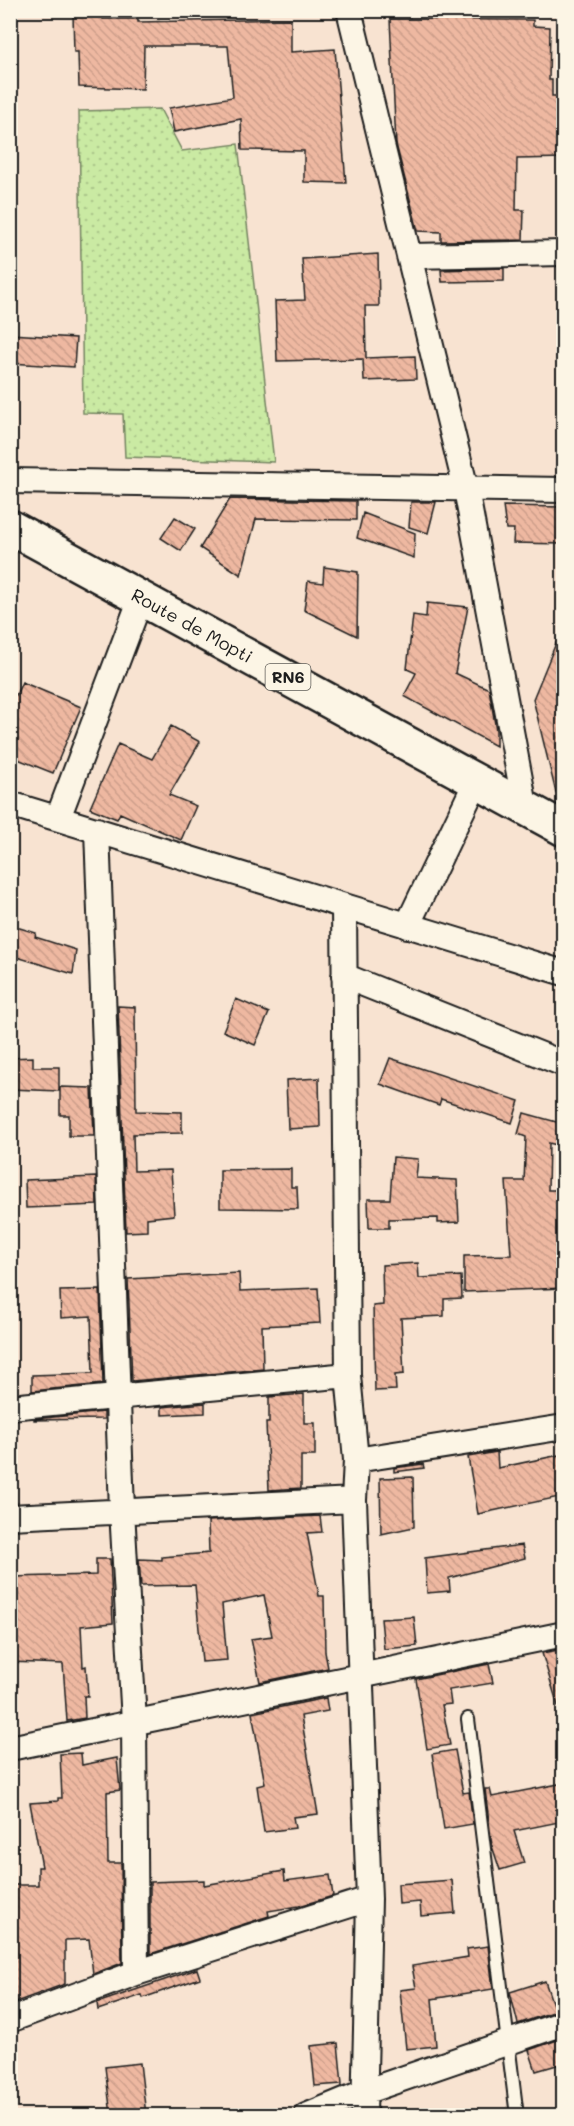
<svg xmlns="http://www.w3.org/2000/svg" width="574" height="2126" viewBox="0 0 574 2126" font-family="Mali,sans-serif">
<defs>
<pattern id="grass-dots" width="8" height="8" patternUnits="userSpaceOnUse" patternTransform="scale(1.5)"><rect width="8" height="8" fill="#caeaa3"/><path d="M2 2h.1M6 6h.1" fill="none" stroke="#adc88c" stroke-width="1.8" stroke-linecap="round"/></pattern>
<pattern id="building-back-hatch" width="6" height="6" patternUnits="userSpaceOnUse" patternTransform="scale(1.5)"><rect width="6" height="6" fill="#eeb8a1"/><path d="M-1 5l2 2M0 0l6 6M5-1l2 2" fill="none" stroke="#cc9e8a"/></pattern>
</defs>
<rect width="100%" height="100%" fill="#f8e3d1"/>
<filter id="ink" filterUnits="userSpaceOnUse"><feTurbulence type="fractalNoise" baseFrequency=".0167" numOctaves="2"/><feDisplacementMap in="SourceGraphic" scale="12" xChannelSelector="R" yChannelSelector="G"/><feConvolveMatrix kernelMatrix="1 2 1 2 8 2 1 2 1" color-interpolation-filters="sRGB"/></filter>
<g filter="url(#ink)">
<!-- grass -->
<path fill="url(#grass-dots)" stroke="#738360" stroke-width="1.5" d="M 160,109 L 182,151 L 238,144 L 274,462 L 125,457 L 123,414 L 83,413 L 79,111 Z"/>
<!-- building -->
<path fill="url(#building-back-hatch)" stroke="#1c1c1c" stroke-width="1.5" d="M 73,14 L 103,14 L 103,19 L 138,19 L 138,22 L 291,19 L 291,52 L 335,49 L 346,183 L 304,182 L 304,151 L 242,150 L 241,119 L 174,132 L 169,108 L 233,97 L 228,46 L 144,46 L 143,89 L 79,87 L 78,52 L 74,52 Z
M 390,19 L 533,20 L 533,26 L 550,27 L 549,80 L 552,80 L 552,96 L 564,96 L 564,158 L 517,159 L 516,210 L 524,210 L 523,240 L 441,241 L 441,232 L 418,231 L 396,144 Z
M 378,254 L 379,306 L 365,306 L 366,358 L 415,356 L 416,379 L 364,381 L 363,359 L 277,361 L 275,301 L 305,300 L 302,259 Z
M 504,268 L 504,281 L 442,282 L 441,270 Z
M 10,334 L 76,338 L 74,367 L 10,363 Z
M 230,499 L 356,501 L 356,520 L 256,519 L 241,575 L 200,548 Z
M 411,502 L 436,502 L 428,533 L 409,527 Z
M 503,506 L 564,507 L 564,544 L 513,543 L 514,529 L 506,529 Z
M 363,513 L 415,533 L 414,558 L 357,538 Z
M 175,517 L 195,529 L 181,551 L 161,538 Z
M 324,567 L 358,572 L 357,636 L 304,610 L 308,581 L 323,583 Z
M 427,603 L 468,607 L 455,673 L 489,689 L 496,730 L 496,746 L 404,696 L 416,673 L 407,669 L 413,615 L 426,617 Z
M 563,626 L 564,792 L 556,793 L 533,699 Z
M 22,682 L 81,707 L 53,773 L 10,756 L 10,708 Z
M 171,726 L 200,742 L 169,795 L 196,806 L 181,840 L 120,813 L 117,819 L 90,808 L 118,744 L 152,759 Z
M 10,925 L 36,933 L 35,937 L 76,950 L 73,974 L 10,955 Z
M 236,999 L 269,1013 L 255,1045 L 223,1031 Z
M 118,1006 L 135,1007 L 136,1111 L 182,1112 L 182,1133 L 133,1134 L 134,1171 L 171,1170 L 174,1215 L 147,1218 L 147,1231 L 126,1232 Z
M 33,1057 L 33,1067 L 59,1067 L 59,1091 L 10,1089 L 10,1058 Z
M 390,1058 L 519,1101 L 512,1123 L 441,1099 L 439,1105 L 380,1084 Z
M 319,1078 L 320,1127 L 288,1129 L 286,1080 Z
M 60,1087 L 92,1088 L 94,1136 L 69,1136 L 69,1115 L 60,1115 Z
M 524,1113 L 564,1124 L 564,1147 L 549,1143 L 548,1190 L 564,1190 L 564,1288 L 464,1292 L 464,1256 L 511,1255 L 506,1181 L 524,1181 L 526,1137 L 518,1134 Z
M 393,1157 L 418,1159 L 416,1178 L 457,1180 L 459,1222 L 438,1223 L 438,1218 L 389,1219 L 389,1228 L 369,1228 L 368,1199 L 390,1199 Z
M 291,1169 L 291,1187 L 297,1187 L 298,1209 L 220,1208 L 220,1170 Z
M 96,1177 L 97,1205 L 26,1208 L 25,1180 Z
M 418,1263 L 419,1278 L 461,1276 L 462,1298 L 444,1299 L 444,1316 L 401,1318 L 404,1374 L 395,1375 L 396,1390 L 375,1391 L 373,1306 L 383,1305 L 382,1265 Z
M 239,1273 L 240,1291 L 318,1288 L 320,1323 L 262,1326 L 263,1369 L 132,1381 L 128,1279 Z
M 100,1290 L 103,1384 L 32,1391 L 32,1375 L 93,1373 L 91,1316 L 61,1318 L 60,1291 Z
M 304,1394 L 304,1423 L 315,1423 L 315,1456 L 301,1456 L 301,1488 L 269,1490 L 266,1423 L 269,1423 L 269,1397 Z
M 205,1403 L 205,1413 L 162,1415 L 162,1407 Z
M 104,1412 L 104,1419 L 34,1420 L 34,1419 Z
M 497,1452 L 498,1468 L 564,1454 L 564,1496 L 478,1514 L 468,1457 Z
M 423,1464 L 424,1468 L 394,1472 L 394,1468 Z
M 413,1477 L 414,1527 L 381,1534 L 380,1478 Z
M 320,1516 L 322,1532 L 307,1533 L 319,1596 L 324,1596 L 325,1652 L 328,1668 L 260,1682 L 251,1639 L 272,1636 L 264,1595 L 222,1604 L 227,1660 L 202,1662 L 195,1585 L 141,1586 L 139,1559 L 162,1560 L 162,1557 L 209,1553 L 208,1521 Z
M 522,1545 L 525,1558 L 449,1578 L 450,1591 L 427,1593 L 425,1558 Z
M 96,1559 L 110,1559 L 113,1623 L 81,1626 L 83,1667 L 86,1666 L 88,1696 L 84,1696 L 85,1718 L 67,1721 L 63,1664 L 10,1662 L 10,1577 L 96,1575 Z
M 414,1617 L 417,1646 L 384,1649 L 381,1619 Z
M 564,1649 L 564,1705 L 558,1706 L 542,1653 Z
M 489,1664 L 493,1683 L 449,1690 L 451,1704 L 442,1705 L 450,1745 L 427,1749 L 416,1679 Z
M 326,1698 L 328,1711 L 301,1716 L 318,1814 L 293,1817 L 295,1828 L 264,1832 L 257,1786 L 265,1784 L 252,1713 Z
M 455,1750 L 463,1793 L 469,1792 L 473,1824 L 444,1829 L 432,1754 Z
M 81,1753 L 82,1765 L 117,1758 L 120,1790 L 107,1792 L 108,1863 L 121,1863 L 122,1963 L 93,1974 L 89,1939 L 65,1940 L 65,1984 L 16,2002 L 10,1945 L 10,1885 L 38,1885 L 38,1867 L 42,1867 L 30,1803 L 58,1801 L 58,1798 L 62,1798 L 60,1754 Z
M 564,1783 L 564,1821 L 514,1831 L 524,1863 L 500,1870 L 492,1846 L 485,1789 L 490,1789 L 492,1797 Z
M 284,1871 L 285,1881 L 330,1875 L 333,1896 L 299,1906 L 268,1911 L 269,1916 L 150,1954 L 150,1882 L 204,1880 L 204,1885 Z
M 452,1880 L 455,1913 L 421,1916 L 420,1902 L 399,1904 L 398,1884 Z
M 488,1946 L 493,1989 L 432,1999 L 436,2046 L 406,2049 L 400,1990 L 416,1988 L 412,1966 L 468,1957 L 467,1949 Z
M 197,1969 L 200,1978 L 143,1998 L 142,1995 L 98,2010 L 97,2003 Z
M 545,1981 L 555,2011 L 518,2024 L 510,1992 Z
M 563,2038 L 564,2063 L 536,2071 L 529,2050 Z
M 338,2043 L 342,2084 L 315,2086 L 311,2046 Z
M 140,2063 L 146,2115 L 111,2115 L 105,2067 Z"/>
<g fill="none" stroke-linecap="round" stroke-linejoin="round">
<!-- lane casing -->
<g stroke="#1c1c1c" stroke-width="16">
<path id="lane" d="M 468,1719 L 517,2116"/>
</g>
<!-- street casing -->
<g stroke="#1c1c1c" stroke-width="28">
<path id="street" d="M 349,10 L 466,489 L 525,806
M 409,256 L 564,253
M 10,481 L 564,490
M 10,804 L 564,973
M 58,818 L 141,598
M 97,830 L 122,1510 L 134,1722 L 136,1973
M 344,907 L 348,1375 L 356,1460 L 354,1500 L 369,1899 L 364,2116
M 407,926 L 477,780
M 344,976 L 564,1064
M 10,1407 L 348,1375
M 356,1460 L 564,1427
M 10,1517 L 354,1500
M 10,1748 L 564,1634
M 10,2020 L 136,1973 L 369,1899
M 306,2116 L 364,2092 L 564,2023"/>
</g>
<!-- highway casing -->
<g stroke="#1c1c1c" stroke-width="38">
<g id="highway">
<path id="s1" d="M 10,527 L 564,829"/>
</g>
</g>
<!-- lane -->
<use href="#lane" stroke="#fcf5e5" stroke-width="12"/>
<!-- street -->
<use href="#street" stroke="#fcf5e5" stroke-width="24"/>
<!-- highway -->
<use href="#highway" stroke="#fcf5e5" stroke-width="33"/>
</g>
</g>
<g text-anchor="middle" stroke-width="4.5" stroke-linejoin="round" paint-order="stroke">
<!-- shield labels -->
<rect fill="#fcf5e5" stroke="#5f5d58" stroke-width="1.5" x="265.5" y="664" width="45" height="26" rx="4.5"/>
<g font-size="16" font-weight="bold" fill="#1c1c1c">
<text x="288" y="683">RN6</text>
</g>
<!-- street labels -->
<g font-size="18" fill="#1c1c1c" stroke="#fcf5e5">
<text dy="6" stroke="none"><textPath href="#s1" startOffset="207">Route de Mopti</textPath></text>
</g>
</g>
<!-- margin -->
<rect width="574" height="2126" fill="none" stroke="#fcf5e5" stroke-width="36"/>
<rect x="18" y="18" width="538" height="2090" fill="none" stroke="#1c1c1c" stroke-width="2" filter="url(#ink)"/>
</svg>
